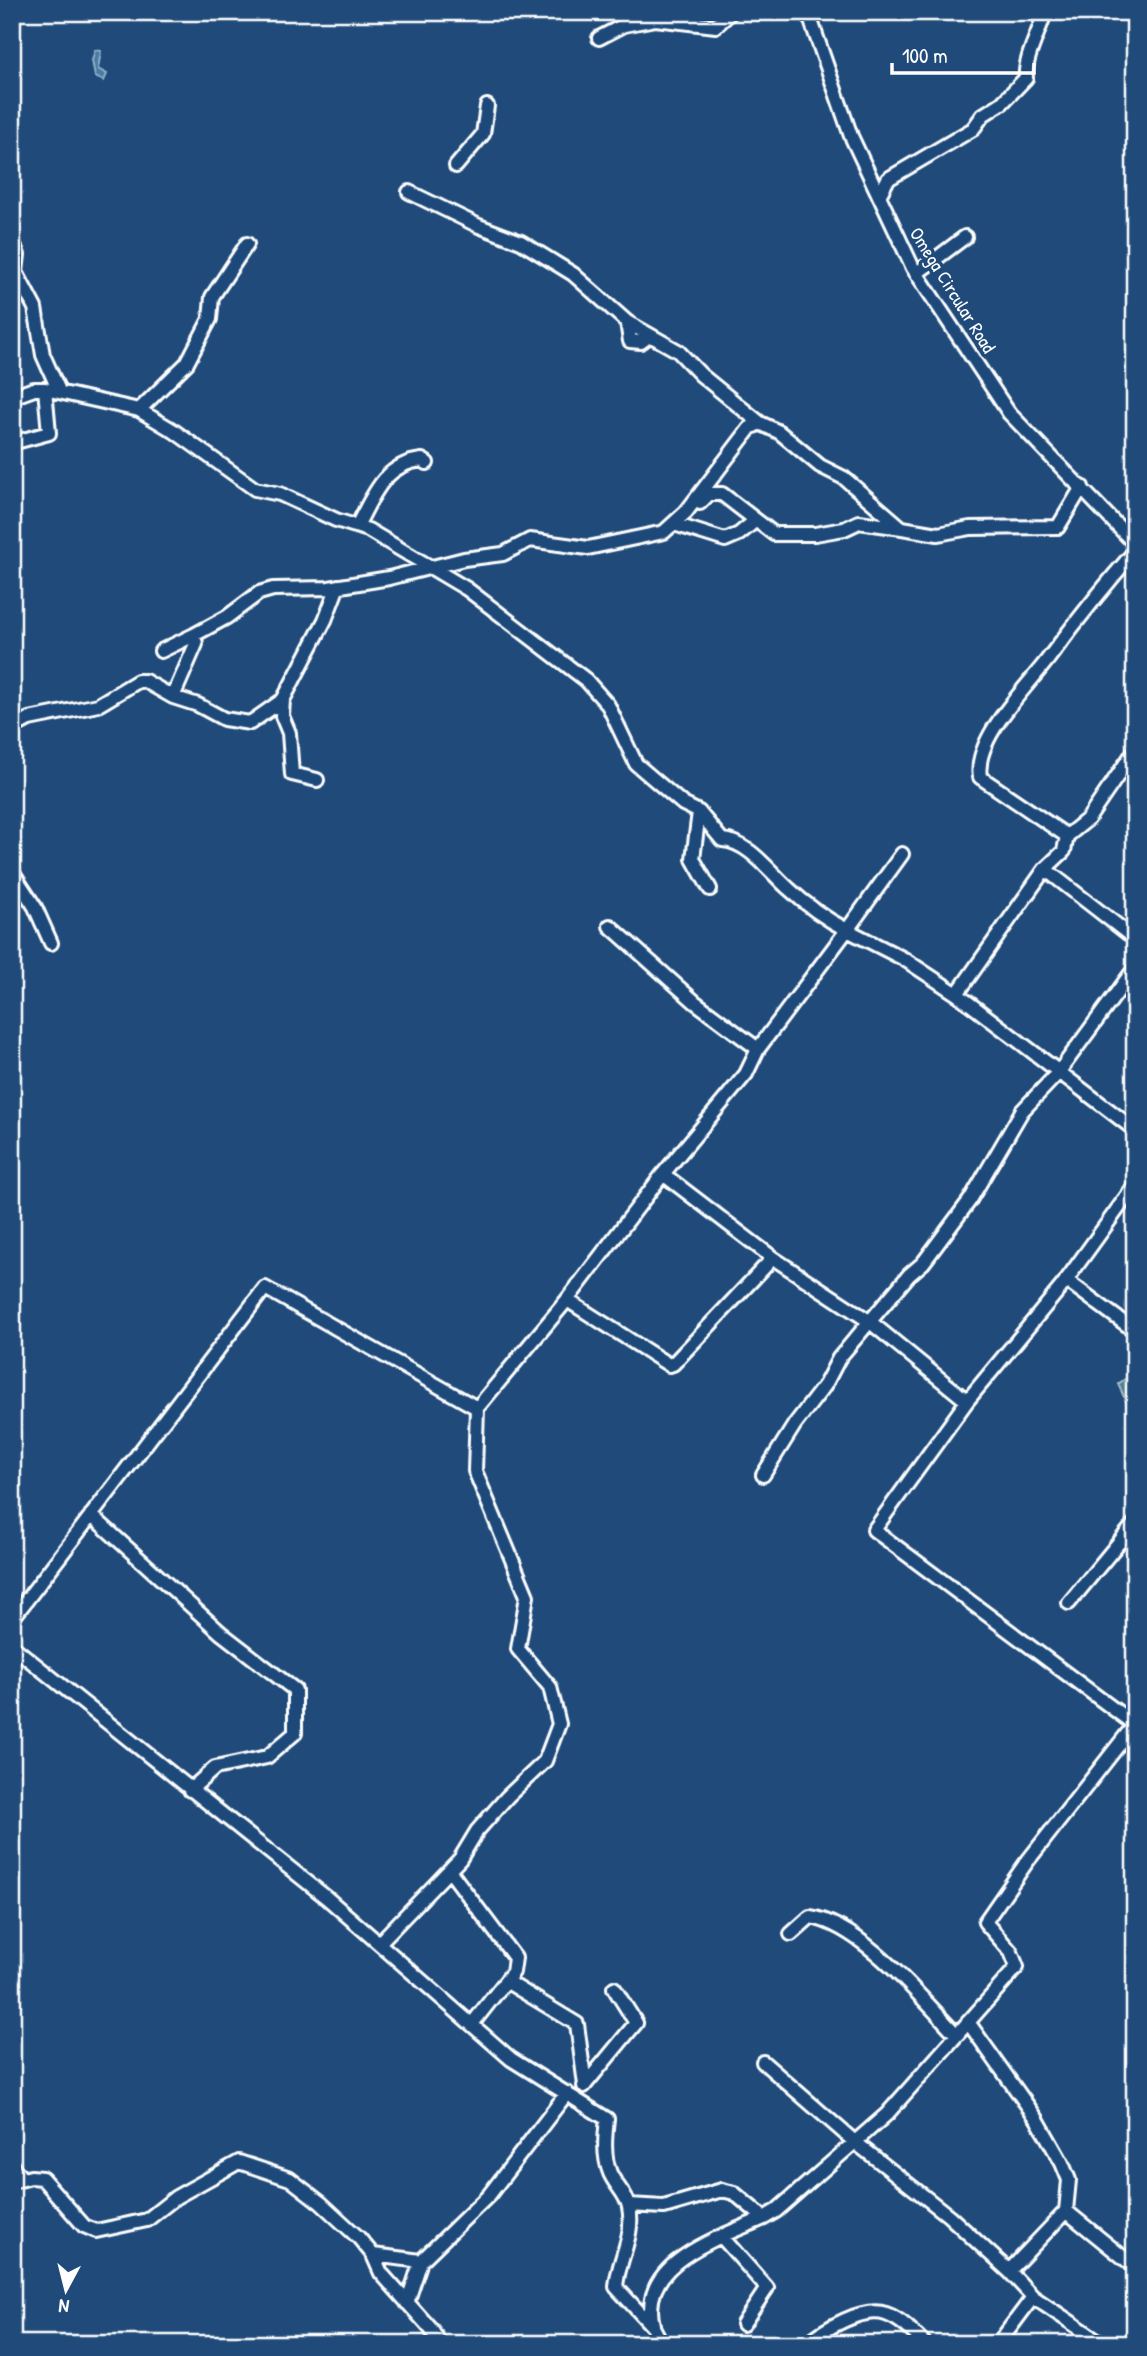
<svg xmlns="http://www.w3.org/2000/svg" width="1147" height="2356" viewBox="0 0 1147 2356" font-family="'Patrick Hand',sans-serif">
<rect width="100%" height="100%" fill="#1f4a7a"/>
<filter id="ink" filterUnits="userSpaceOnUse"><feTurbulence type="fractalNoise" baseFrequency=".0143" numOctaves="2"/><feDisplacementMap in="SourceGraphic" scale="14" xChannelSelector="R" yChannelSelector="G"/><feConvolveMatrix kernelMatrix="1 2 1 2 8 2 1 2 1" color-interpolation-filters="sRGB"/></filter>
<g filter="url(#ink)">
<!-- green -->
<path fill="#53828c" stroke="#a9c0c6" stroke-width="2" d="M 1135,1372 L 1135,1420 L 1118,1384 Z"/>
<!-- water -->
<path fill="#477ca4" stroke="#91b0c8" stroke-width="2" d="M 95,50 L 101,51 L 98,69 L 107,74 L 104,81 L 95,77 L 92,60 Z"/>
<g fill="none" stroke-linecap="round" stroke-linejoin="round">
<!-- minor casing -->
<g stroke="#fff" stroke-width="18">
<path id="minor" d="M 808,12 L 851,136 L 913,268 L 1009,413 L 1135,544
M 599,38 L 624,25 L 655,19 L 716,26 L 731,12
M 456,166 L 483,134 L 487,106
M 409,192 L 479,226 L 521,242 L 573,274 L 627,322 L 678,351 L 701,375 L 760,423
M 879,196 L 888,179 L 973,129 L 983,115 L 1002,103 L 1026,78 C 1024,59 1039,33 1045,12
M 12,240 L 18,255 L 16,272 L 35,308 L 43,355 L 59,391
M 917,273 L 965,237
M 627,322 L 630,341 L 641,342 L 649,336
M 12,397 L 34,389 L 45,389 L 139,410 L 174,431 L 255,489 L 280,494 L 336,520 L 368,530 L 467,589 L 586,680 L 608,705 L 636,764 L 683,804 L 699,812 L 722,840 C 748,841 770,872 788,888 C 805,904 826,919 847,930 L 902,854
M 139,410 L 187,363 L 210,319 L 212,297 L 247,244
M 12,443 L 49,433 L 45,389
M 700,503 L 709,494 L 722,494 L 774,534 L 815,534 L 844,529 L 859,522 L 902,528
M 674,524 L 725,540 L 739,534 L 756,520
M 357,526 C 373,496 384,464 422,460 L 427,463
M 1135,551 C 1105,585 1078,619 1051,655 C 1029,686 973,737 980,777 L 1067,836 L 1064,851 L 1045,869 L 1135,939
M 161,651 L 194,635
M 173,697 L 196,644 L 194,635 L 227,617 L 259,593 L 273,589 L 329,588 L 389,578 L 464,559 L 503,554 L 530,540 L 588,548 L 664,532 L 686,512 L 750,428 L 760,423 L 779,432 L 820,466 L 844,478 L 902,528 L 938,534 L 970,528 L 1058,527 L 1082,487
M 12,728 L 29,719 L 98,705 L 138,681 L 145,681 L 173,697 L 198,705 L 224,719 L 250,723 L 283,700
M 317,780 L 292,774 L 289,733 L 282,716 L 283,700 L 325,620 L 338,586
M 699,812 L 693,859 L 710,889
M 1067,836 L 1088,819 L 1135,750
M 12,872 L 35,907 L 51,943
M 957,994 L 1045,869
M 758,1049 L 847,930 L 904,959 L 957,994 L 1135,1130
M 663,1174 L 773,1258 L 869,1321 L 967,1401
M 1135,1185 L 1062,1286 L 967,1401 L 874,1530 L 1135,1725
M 1066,1280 L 1135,1331
M 567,1300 L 663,1174 L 746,1074 L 758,1049 L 695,1002 L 610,926
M 763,1475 L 795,1424 L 825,1385 L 839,1358 L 909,1275 L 923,1263 L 970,1200 L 1022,1111 L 1058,1073 L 1135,968
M 91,1515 L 221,1633 L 295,1690 L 295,1733 L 267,1757 L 215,1768 L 190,1790
M 1069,1603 L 1135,1523
M 12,1619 L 265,1288 L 477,1408 L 567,1300 L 669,1365 L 673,1364 L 773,1258
M 12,1646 L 327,1898 L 511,2059 L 607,2119 C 605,2136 603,2156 610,2173 C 615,2185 627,2195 629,2207 C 635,2237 618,2259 616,2287 L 653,2327 L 662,2344
M 449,1870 L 515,1958 L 513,1972 L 472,2024
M 791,1934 L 810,1917 C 861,1924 921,1998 957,2035
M 379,1943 L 460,1859 L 477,1831 L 507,1797 L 545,1761 L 559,1724 L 550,1687 L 518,1649 L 527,1596 L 475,1471 L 477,1408
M 506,1981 L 577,2024 L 585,2085
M 968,2022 L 1037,2119 L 1062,2163 L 1069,2180 L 1066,2211 L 1135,2267
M 763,2062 L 856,2143 L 949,2216 L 1009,2271
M 584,2086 L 636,2023 L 614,1988
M 12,2166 L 22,2179
M 12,2182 L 31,2177 L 42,2178 L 84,2226 L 96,2231 L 147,2220 L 176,2197 L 239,2162 L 290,2179 L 321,2203 L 359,2238 L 373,2255 L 381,2273 L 431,2329 L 440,2344
M 629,2205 L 664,2207 L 722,2190 L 734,2193 L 764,2218 L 776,2211 L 887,2114 L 1017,1967 L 1011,1952 L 985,1922 L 1026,1863 L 1135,1724
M 721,2236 L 767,2288 L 743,2324
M 373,2255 L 421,2261
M 1033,2297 L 1103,2344
M 407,2303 L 421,2261 L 489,2195 L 567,2093
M 653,2325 C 637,2261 720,2238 764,2218
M 807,2344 C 824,2329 863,2306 886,2314 C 901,2319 914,2333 925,2344
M 998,2344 L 1033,2297 L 1009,2271 L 1066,2211"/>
</g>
<!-- minor -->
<use href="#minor" stroke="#1f4a7a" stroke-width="12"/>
</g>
</g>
<g text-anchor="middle" stroke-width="7" stroke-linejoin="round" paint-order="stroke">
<!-- street labels -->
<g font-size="19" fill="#fff" stroke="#1f4a7a">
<text transform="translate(953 290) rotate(58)" y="7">Omega Circular Road</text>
</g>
</g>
<!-- margin -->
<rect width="1147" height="2356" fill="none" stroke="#1f4a7a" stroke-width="42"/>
<rect x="21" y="21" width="1105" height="2314" fill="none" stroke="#fff" stroke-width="2.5" filter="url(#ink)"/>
<!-- north arrow -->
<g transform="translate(66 2290) rotate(187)" stroke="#1f4a7a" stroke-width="5" paint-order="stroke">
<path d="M0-5L12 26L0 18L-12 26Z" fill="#ffffff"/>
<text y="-10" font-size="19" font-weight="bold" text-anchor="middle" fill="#ffffff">N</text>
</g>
<!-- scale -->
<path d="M892 63v10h142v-10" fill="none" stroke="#ffffff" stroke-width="3.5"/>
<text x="902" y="63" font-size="21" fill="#ffffff" stroke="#1f4a7a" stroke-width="5" paint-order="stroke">100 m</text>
</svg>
